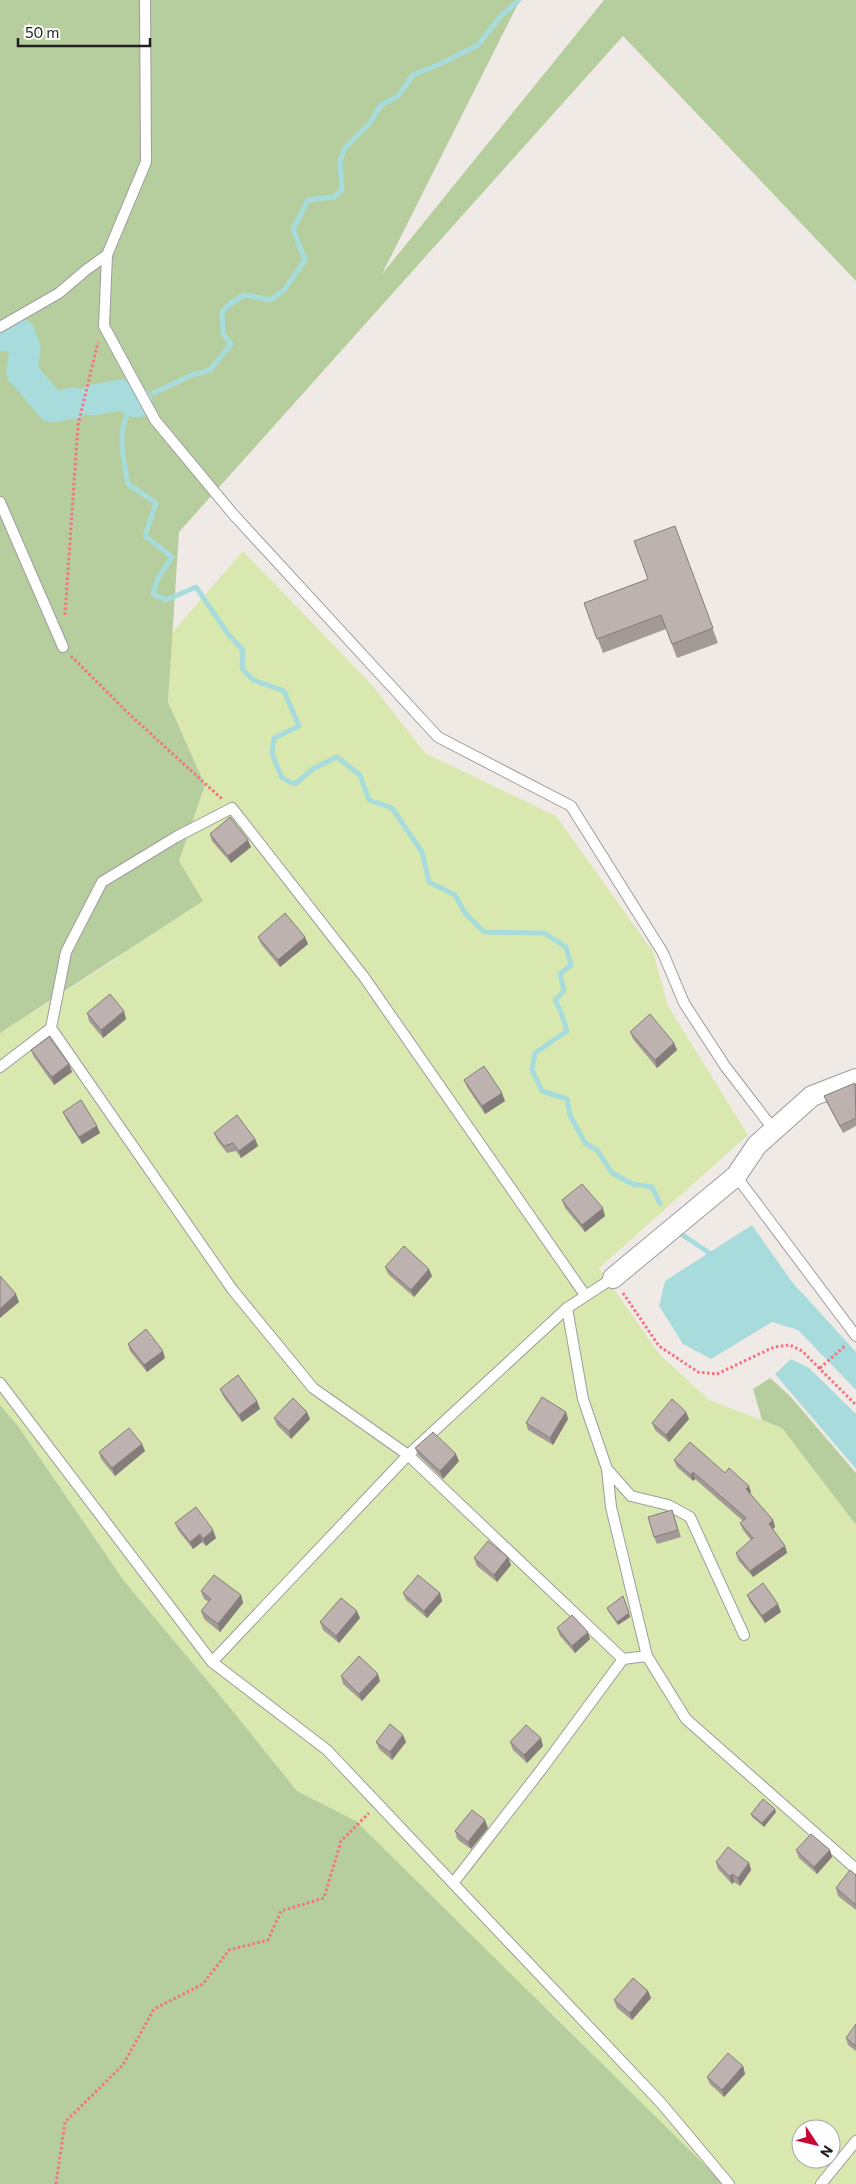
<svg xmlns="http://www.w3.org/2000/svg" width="856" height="2184" viewBox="0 0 856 2184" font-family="Commissioner,sans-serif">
<rect width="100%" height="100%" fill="#f0eae6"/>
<!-- grass -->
<path fill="#d8e8ae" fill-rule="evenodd" d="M 243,551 L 371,684 L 425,753 L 556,816 L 653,952 L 668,1006 L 748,1135 L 599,1268 L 660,1355 L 709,1400 L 782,1428 L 856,1525 L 856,2184 L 724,2184 L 356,1821 L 297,1791 L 232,1710 L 124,1581 L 18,1426 L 0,1405 L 0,1033 L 116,959 L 179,861 L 205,785 L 168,702 L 172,633 ZM 801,2129 L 831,2129 L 831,2159 L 801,2159 Z"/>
<!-- forest -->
<path fill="#b6ce9d" d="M 0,0 L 520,0 L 382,274 L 604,0 L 856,0 L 856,281 L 623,36 L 179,532 L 168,702 L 205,785 L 179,861 L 203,901 L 0,1033 Z
M 770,1378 L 789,1395 L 856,1473 L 856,1525 L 782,1428 L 762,1420 L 753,1389 Z
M 0,1405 L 18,1426 L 124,1581 L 232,1710 L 297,1791 L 356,1821 L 724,2184 L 0,2184 Z"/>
<!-- water -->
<path fill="#a8dcdc" d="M 752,1225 L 792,1282 L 856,1352 L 856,1390 L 798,1330 L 772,1322 L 711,1359 L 683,1344 L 659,1306 L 665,1281 Z
M 791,1359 L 809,1368 L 856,1414 L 856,1469 L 775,1374 Z"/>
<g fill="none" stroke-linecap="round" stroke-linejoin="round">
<!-- stream -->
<path stroke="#a8dcdc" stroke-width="5" d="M 154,393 L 192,375 L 210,370 L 231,344 L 223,334 L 222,312 L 231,303 L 244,295 L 271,300 L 285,289 L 305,260 L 293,229 L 308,200 L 334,197 L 342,190 L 340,162 L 344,149 L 369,124 L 381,105 L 398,96 L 413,75 L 442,63 L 478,45 L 500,17 L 519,0
M 140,401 C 113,419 123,458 128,484 L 156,503 L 145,536 L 172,557 L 158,578 L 153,594 L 166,600 L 196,587 L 228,634 L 243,650 L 242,668 L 253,680 L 284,691 L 299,726 L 274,738 L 272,754 L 282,778 L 295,784 L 314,768 L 337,757 L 360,775 L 369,800 L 392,808 L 422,852 L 429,882 L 455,895 L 465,913 L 484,932 L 544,933 L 566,947 L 571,965 L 560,974 L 564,991 L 555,1000 L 561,1012 L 567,1031 L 535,1053 L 532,1070 L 542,1091 L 567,1099 L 570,1115 L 585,1143 L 597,1150 L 612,1173 L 632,1184 L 652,1187 L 660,1204
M 681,1234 L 714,1256"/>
<!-- river -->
<path stroke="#a8dcdc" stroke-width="31" d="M 0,336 L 20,334 L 25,348 L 22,372 L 52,407 L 74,403
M 93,400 L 122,395 L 137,402"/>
<!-- lane casing -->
<g stroke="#9d9d9d" stroke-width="12">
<path id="lane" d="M 145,0 L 146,162 L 107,255 L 104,326 L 155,420 L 233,514 L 438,737 L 571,806 L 663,953 L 684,1003 L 725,1066 L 774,1130
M 0,327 L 59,293 L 86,270 L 107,255
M 0,502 L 63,647
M 51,1028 L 232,1289 L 313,1388 L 408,1455 L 623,1659 L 647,1656
M 0,1067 L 51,1028 L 66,952 L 102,882 L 176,837 L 232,808 L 364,977 L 585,1295
M 736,1176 L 856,1336
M 567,1308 L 583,1399 L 607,1469 L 611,1507 L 647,1656 L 686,1719 L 856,1869
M 0,1383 L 212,1662 L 327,1750 L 661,2103 L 729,2184
M 607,1469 L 631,1496 L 668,1505 L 690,1517 L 744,1635
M 212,1662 L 408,1455 L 567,1308 L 613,1278
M 454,1882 L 541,1770 L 623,1659
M 821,2184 L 856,2141"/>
</g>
<!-- street casing -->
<g stroke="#9d9d9d" stroke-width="22">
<path id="street" d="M 613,1278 L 736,1176 L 757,1145 L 812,1096 L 856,1079"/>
</g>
<!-- path -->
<path stroke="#f57283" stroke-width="3" stroke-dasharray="2.5 2.5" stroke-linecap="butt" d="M 65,615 L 78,425 L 98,342
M 71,656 L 127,712 L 222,799
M 623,1293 L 659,1346 L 698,1372 L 717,1374 L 774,1347 L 790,1345 L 802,1351 L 856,1405
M 820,1368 L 846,1345
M 56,2184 L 65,2122 L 123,2065 L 154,2009 L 203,1984 L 229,1950 L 268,1940 L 281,1911 L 324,1898 L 341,1841 L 369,1813"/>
<!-- lane -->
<use href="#lane" stroke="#fff" stroke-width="10"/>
<!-- street -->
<use href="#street" stroke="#fff" stroke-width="20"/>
</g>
<!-- wall -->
<path fill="#a39997" d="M 675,526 L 718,643 L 677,658 L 666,629 L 603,653 L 584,603 L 648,579 Z
M 210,834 L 251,847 L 231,863 L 212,841 Z
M 258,937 L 308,944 L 280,967 L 261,944 Z
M 87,1013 L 126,1019 L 103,1038 L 89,1021 Z
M 630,1032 L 674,1043 L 677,1050 L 657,1068 L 633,1039 Z
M 31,1050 L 69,1064 L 72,1072 L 54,1085 L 34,1057 Z
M 464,1080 L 505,1101 L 485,1114 L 467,1087 Z
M 856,1084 L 856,1126 L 843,1133 L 827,1103 L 824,1096 Z
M 63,1112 L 97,1126 L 100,1133 L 82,1144 L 66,1119 Z
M 214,1133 L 255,1139 L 258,1146 L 241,1158 L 236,1151 L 227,1153 L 217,1140 Z
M 562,1200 L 605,1216 L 585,1232 L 565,1208 Z
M 385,1267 L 432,1276 L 414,1297 L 388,1274 Z
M 128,1344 L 165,1358 L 147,1372 L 130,1351 Z
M 220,1389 L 257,1401 L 260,1409 L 242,1422 L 223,1396 Z
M 686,1412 L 689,1419 L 669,1442 L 655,1430 L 652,1423 Z
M 274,1418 L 310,1419 L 291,1439 L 277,1425 Z
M 568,1419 L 553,1445 L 528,1430 L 526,1423 Z
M 142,1444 L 145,1451 L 115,1476 L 101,1459 L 99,1452 Z
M 415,1448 L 459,1461 L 443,1479 L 418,1455 Z
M 674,1460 L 725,1473 L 751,1492 L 750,1494 L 773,1520 L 775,1527 L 773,1529 L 785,1546 L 787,1553 L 753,1577 L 738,1560 L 736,1553 L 751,1540 L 743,1530 L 740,1523 L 743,1521 L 695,1479 L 693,1481 L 677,1467 Z
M 672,1510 L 681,1537 L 657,1544 L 654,1537 Z
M 175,1523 L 216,1538 L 206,1546 L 202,1542 L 193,1549 L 178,1530 Z
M 474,1558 L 511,1565 L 497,1582 L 477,1566 Z
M 201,1591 L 241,1595 L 243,1603 L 220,1632 L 204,1619 L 201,1611 L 209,1602 L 204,1599 Z
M 403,1593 L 440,1593 L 442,1601 L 427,1618 L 406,1600 Z
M 747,1595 L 781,1612 L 765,1623 L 750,1602 Z
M 623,1596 L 630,1617 L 618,1625 L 608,1611 L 607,1608 Z
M 360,1618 L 339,1643 L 323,1630 L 320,1622 Z
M 557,1628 L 590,1639 L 575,1653 L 560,1636 Z
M 341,1676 L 380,1681 L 362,1701 L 343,1684 Z
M 403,1735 L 406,1742 L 392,1760 L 379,1749 L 376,1742 Z
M 510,1742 L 543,1746 L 527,1763 L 513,1750 Z
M 776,1812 L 764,1827 L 752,1817 L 751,1814 Z
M 488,1828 L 471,1849 L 457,1839 L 455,1831 Z
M 796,1850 L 830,1850 L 832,1857 L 817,1874 L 799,1858 Z
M 716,1862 L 749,1863 L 751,1870 L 740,1886 L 734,1882 L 732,1884 L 718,1869 Z
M 856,1875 L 856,1910 L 838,1896 L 836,1888 Z
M 648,1991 L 651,1998 L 632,2020 L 617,2008 L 614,2000 Z
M 856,2024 L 856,2051 L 848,2045 L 846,2038 Z
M 743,2066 L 745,2074 L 724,2097 L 710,2084 L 707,2077 Z"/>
<!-- shaded-wall -->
<path fill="#847d7b" d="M 248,840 L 251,847 L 231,863 L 228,856 Z
M 305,937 L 308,944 L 280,967 L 278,960 Z
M 124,1011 L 126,1019 L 103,1038 L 101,1030 Z
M 674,1043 L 677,1050 L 657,1068 L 655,1060 Z
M 69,1064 L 72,1072 L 54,1085 L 52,1077 Z
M 502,1093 L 505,1101 L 485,1114 L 482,1106 Z
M 97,1126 L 100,1133 L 82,1144 L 79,1137 Z
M 255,1139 L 258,1146 L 241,1158 L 239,1151 Z
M 603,1208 L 605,1216 L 585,1232 L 582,1225 Z
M 429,1269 L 432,1276 L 414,1297 L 411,1290 Z
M 16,1294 L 19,1302 L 0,1318 L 0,1309 Z
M 163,1351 L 165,1358 L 147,1372 L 144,1365 Z
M 257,1401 L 260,1409 L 242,1422 L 239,1415 Z
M 307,1412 L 310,1419 L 291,1439 L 289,1431 Z
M 566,1412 L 568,1419 L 553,1445 L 550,1438 Z
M 686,1412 L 689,1419 L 669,1442 L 666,1435 Z
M 142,1444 L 145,1451 L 115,1476 L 112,1468 Z
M 456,1454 L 459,1461 L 443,1479 L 440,1471 Z
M 693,1472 L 695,1479 L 693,1481 L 691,1475 Z
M 749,1486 L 751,1492 L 748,1496 L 746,1489 Z
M 773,1520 L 775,1527 L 771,1530 L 769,1524 Z
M 213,1530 L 216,1538 L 206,1546 L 203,1539 Z
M 200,1534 L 202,1542 L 193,1549 L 190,1542 Z
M 785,1546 L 787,1553 L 753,1577 L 750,1571 Z
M 508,1557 L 511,1565 L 497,1582 L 494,1575 Z
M 440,1593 L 442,1601 L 427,1618 L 424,1611 Z
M 241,1595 L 243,1603 L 220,1632 L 218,1624 Z
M 778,1604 L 781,1612 L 765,1623 L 762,1616 Z
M 357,1611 L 360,1618 L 339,1643 L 336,1636 Z
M 629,1613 L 630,1617 L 618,1625 L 617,1622 Z
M 588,1632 L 590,1639 L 575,1653 L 572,1646 Z
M 378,1674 L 380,1681 L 362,1701 L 359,1694 Z
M 403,1735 L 406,1742 L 392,1760 L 390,1752 Z
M 541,1738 L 543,1746 L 527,1763 L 524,1755 Z
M 775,1809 L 776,1812 L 764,1827 L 762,1823 Z
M 485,1820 L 488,1828 L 471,1849 L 468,1842 Z
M 830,1850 L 832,1857 L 817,1874 L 814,1867 Z
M 749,1863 L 751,1870 L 740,1886 L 738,1878 Z
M 732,1874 L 734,1882 L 732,1884 L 730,1877 Z
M 648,1991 L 651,1998 L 632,2020 L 630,2013 Z
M 743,2066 L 745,2074 L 724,2097 L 722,2090 Z"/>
<!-- building -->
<path fill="#bdb2b0" stroke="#847d7b" d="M 675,526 L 713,628 L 672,644 L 661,615 L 597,639 L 584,603 L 648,579 L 634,541 Z
M 230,817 L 248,840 L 228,856 L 210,834 Z
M 285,913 L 305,937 L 278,960 L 258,937 Z
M 110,994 L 124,1011 L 101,1030 L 87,1013 Z
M 650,1014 L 674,1043 L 655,1060 L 630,1032 Z
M 49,1037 L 69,1064 L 52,1077 L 31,1050 Z
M 484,1066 L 502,1093 L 482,1106 L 464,1080 Z
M 855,1083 L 856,1118 L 840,1126 L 824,1096 Z
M 81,1100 L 97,1126 L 79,1137 L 63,1112 Z
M 237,1115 L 255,1139 L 239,1151 L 233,1143 L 224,1146 L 214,1133 Z
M 582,1184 L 603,1208 L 582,1225 L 562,1200 Z
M 404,1246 L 429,1269 L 411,1290 L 385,1267 Z
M 0,1276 L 16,1294 L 0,1309 Z
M 146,1329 L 163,1351 L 144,1365 L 128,1344 Z
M 238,1375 L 257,1401 L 239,1415 L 220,1389 Z
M 542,1397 L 566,1412 L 550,1438 L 526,1423 Z
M 293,1398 L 307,1412 L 289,1431 L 274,1418 Z
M 672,1399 L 686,1412 L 666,1435 L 652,1423 Z
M 129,1428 L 142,1444 L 112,1468 L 99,1452 Z
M 433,1432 L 456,1454 L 440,1471 L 415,1448 Z
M 690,1442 L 725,1473 L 729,1468 L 749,1486 L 746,1489 L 773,1520 L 769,1524 L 785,1546 L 750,1571 L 736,1553 L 753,1538 L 740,1523 L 746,1518 L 693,1472 L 691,1475 L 674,1460 Z
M 196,1507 L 213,1530 L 203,1539 L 200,1534 L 190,1542 L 175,1523 Z
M 672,1510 L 678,1530 L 654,1537 L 648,1517 Z
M 488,1541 L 508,1557 L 494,1575 L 474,1558 Z
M 214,1575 L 241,1595 L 218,1624 L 201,1611 L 211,1599 L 201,1591 Z
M 418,1575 L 440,1593 L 424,1611 L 403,1593 Z
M 763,1583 L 778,1604 L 762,1616 L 747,1595 Z
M 623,1596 L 629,1613 L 617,1622 L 607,1608 Z
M 341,1598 L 357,1611 L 336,1636 L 320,1622 Z
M 572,1615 L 588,1632 L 572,1646 L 557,1628 Z
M 359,1656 L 378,1674 L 359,1694 L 341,1676 Z
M 390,1724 L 403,1735 L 390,1752 L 376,1742 Z
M 526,1725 L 541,1738 L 524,1755 L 510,1742 Z
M 763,1799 L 775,1809 L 762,1823 L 751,1814 Z
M 472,1810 L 485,1820 L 468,1842 L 455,1831 Z
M 811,1834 L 830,1850 L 814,1867 L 796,1850 Z
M 728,1847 L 749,1863 L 738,1878 L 732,1874 L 730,1877 L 716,1862 Z
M 850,1870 L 856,1875 L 856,1905 L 836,1888 Z
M 633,1978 L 648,1991 L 630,2013 L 614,2000 Z
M 856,2024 L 856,2046 L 846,2038 Z
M 728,2053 L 743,2066 L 722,2090 L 707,2077 Z"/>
<!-- north arrow -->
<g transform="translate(816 2144) rotate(125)"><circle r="24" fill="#ffffff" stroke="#a6a6a6"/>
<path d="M0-4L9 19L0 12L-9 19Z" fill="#c80733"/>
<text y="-8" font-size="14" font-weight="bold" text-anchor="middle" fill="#202020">N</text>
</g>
<!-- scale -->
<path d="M18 38v8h132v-8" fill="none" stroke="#202020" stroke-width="2.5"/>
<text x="25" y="38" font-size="15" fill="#202020" stroke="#ffffff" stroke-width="4" paint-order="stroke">50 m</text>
</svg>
